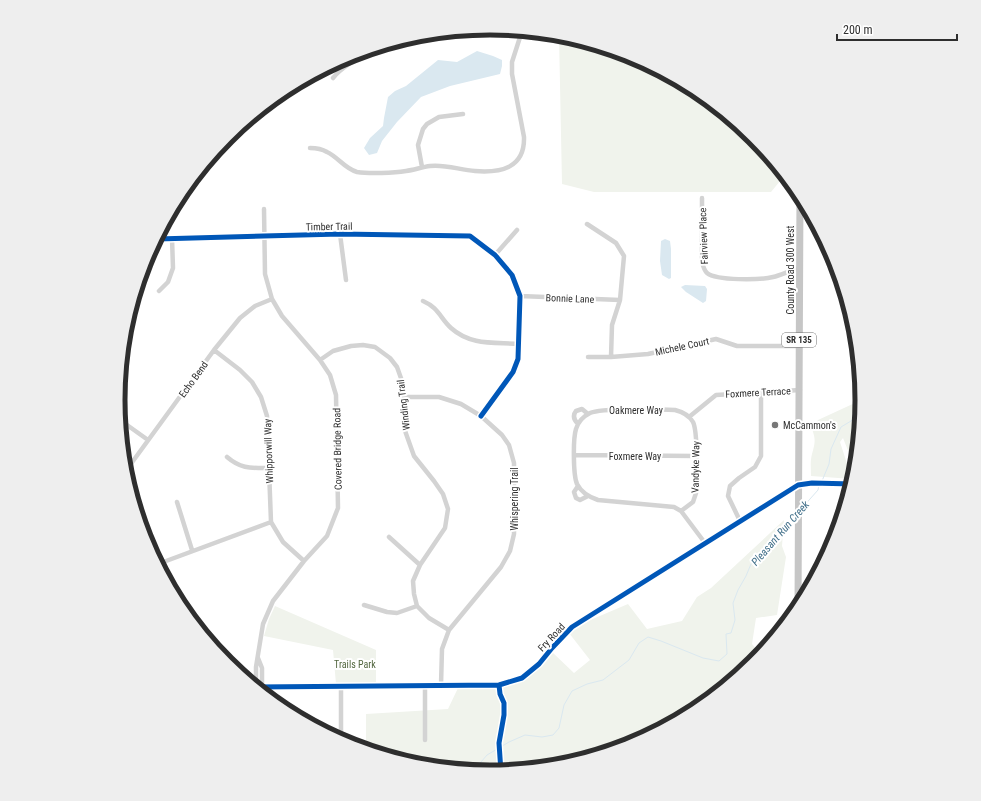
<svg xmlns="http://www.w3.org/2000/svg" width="981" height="801" viewBox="0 0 981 801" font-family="'Roboto Condensed',sans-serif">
<rect width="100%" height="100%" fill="#fff"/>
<!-- green -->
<path fill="#f0f3ec" d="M 559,35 L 633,56 L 698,91 L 754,137 L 785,175 L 771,192 L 594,192 L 562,184 Z
M 862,394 L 863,401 L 857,466 L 853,463 L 843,438 L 840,442 L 852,479 L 811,476 C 811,469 810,461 812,454 C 815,443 816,440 812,429 L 818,420 L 857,402 Z
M 784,520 L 782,546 L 786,557 L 777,615 L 756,618 L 752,644 L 761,655 L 754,664 L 731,683 L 715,687 L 712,699 L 697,710 L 633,745 L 563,766 L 490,773 L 418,766 L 366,750 L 366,714 L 448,709 L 458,688 L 463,688 L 463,685 L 499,685 L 522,678 L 552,652 L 574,673 L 590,660 L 569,633 L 588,621 L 628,604 L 647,629 L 682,621 L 697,597 L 711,588 Z
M 275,606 L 376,650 L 376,684 L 336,684 L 333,650 L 264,636 L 269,619 Z"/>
<!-- water -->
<path fill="#dae8f0" d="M 477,51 L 493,56 L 502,60 L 502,66 L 500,74 L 450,86 L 421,97 L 397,122 L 382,141 L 377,153 L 369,155 L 364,148 L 370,138 L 383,126 L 384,118 L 388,97 L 395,91 L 406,86 L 438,60 L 457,62 Z
M 665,239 L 670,241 L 671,249 L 671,278 L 669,279 L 662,275 L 660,261 L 661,241 Z
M 685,285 L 705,286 L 707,289 L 706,301 L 703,303 L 686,292 L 681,287 Z"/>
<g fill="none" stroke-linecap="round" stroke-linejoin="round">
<!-- stream -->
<path stroke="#dae8f0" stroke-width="1" d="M 822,481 L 829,464 L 831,449 L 841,427 L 851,421 L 862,410
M 802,508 L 818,490 L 819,485
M 472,771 L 475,769 L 487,755 L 509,742 L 525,735 L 542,737 L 553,735 L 559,728 L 564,705 L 572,691 L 587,684 L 603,680 L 629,660 L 639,643 L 648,637 L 661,641 L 703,658 L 719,661 L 727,654 L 726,634 L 731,633 L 735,620 L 733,603 L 738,590 L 746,576 L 751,564 L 796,515"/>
<!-- minor -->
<path stroke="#d3d3d3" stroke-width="4.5" d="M 333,78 C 340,69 357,58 368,53 C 380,48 393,51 402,40
M 310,148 C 316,148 322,149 327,152 C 338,157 345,169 357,172 C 369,174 394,173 406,171 C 414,170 422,167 430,166 C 445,164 460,170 475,171 C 501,173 525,168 524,137 L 512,74 L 512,62 L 522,31
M 422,167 L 418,145 L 423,129 L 427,124 L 439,117 L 463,114
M 702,198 L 702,262 C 703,266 704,270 707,273 C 717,281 760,280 773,277 C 782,275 790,270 800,268
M 587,224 L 616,243 L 624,256 L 620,300 L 612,325 L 611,357
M 340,234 L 346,280
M 157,239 L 340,234 L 470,236 L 495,255 L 512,275 L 520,296 L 518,359 L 513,372 L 481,416
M 495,255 L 517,230
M 159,291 L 168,282 L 173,268 L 172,238
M 520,296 L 620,300
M 423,301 C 439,308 440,318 451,328 C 471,346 495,342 519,344
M 214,350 L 240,370 L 252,382 L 261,397 L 267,416 L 271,522 L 283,542 L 304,561
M 588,357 L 611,357 L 648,354 L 716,339 L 737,346 L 799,346
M 320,360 L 333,351 L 351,346 L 363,345 L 375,347 L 390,358 L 397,367 L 402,381 L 404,397 L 404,428 L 414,456 L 434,481 L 443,494 L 448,509 L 445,528 L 420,565 L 413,581 L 414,594 L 417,606 L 429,618 L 449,630
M 404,397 L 439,397 L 461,404 L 481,416 L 502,435 L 509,445 L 514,463 L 514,534 L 510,551 L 501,567 L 449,630 L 442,649 L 441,685
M 689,417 L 716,395 L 800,390
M 120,420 L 148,440
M 578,424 C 574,420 572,416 576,411 L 582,409 L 588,414
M 575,455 L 696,456
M 227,457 C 241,469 251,468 268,468
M 125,472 L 214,350 L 240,318 L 255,306 L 272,299
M 798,485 L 812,483 L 853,484
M 578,486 L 574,492 L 576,498 L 580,500 L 588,496
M 177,502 L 192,550
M 681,511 L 693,502 L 696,493 C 697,480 698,432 693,422 C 689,415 683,412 675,410 C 660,409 601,408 590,413 C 584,416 578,422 576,429 C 573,438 573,475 577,484 C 581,492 589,497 598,500 L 674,507 L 681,511 L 705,543
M 740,521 L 728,496 L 730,486 L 739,478 L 755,467 L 761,456 L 761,392
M 389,537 L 420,565
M 158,564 L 271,522
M 364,605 L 387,612 L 397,613 L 417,606
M 258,658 L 262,668 L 262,686
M 256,687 L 256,667 L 263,624 L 273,601 L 304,561 L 327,536 L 338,508 L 336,395 L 330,375 L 320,360 L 282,316 L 272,299 L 265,274 L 264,209
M 425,740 L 425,685
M 341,741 L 341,686"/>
<!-- tertiary -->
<path stroke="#d3d3d3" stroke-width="5.5" d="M 255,687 L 499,685 L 522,678 L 539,664 L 552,648 L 572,627 L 798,485"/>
<!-- primary -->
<path stroke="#c6c6c6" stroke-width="7" d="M 798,610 L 800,194"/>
<!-- cycleway casing -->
<g stroke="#fff" stroke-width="8">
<path id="cycleway" d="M 157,239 L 340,234 L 470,236 L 495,255 L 512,275 L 520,296 L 518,359 L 513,372 L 481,416
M 499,685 L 500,694 L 504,703 L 504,715 L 499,743 L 501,772
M 255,687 L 499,685 L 522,678 L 539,664 L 552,648 L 572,627 L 798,485 L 812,483 L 853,484"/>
</g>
<!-- cycleway -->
<use href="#cycleway" stroke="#0057b8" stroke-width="5"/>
</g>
<!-- markers -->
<circle fill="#777" stroke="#fff" stroke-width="1.5" cx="775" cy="425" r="4"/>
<g text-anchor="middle" stroke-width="4" stroke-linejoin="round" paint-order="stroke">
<!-- shield labels -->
<rect fill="#fff" stroke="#6d6d6d" stroke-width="1" x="782" y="333" width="34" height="14" rx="3"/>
<g font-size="9" font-weight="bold" fill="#2e2e2e">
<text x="799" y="343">SR 135</text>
</g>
<!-- street labels -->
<g font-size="10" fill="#2e2e2e" stroke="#fff">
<text transform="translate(329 226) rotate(-1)" y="4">Timber Trail</text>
<text transform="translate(703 236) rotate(-92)" y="4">Fairview Place</text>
<text transform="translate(790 270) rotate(-90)" y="4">County Road 300 West</text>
<text transform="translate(570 298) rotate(2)" y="4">Bonnie Lane</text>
<text transform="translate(682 346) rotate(-12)" y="4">Michele Court</text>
<text transform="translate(193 379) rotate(-54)" y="4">Echo Bend</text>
<text transform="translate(758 392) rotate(-3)" y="4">Foxmere Terrace</text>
<text transform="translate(403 405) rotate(-97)" y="4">Winding Trail</text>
<text x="636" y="414">Oakmere Way</text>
<text transform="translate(337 449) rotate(-91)" y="4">Covered Bridge Road</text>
<text transform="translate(268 451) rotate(-92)" y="4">Whipporwill Way</text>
<text x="635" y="460">Foxmere Way</text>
<text transform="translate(695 467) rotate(-89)" y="4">Vandyke Way</text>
<text transform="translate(514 499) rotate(-90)" y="4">Whispering Trail</text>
<text transform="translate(551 637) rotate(-47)" y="4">Fry Road</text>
</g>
<!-- poi labels -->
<g font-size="10" fill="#2e2e2e" stroke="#fff" text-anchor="start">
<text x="783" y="429">McCammon's</text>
</g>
<!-- park labels -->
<g font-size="10" fill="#52663f" stroke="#fff">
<text x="355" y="668">Trails Park</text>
</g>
<!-- water labels -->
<g font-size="11" font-style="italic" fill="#42708a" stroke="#fff">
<text transform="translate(780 533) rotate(-49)" y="4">Pleasant Run Creek</text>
</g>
</g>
<!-- crop -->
<path d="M0 0H981V801H0ZM125 400a365 365 0 1 1 730 0a365 365 0 1 1-730 0Z" fill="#eee" fill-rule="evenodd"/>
<path fill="none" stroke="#2e2e2e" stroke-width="5" d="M125 400a365 365 0 1 1 730 0a365 365 0 1 1-730 0Z"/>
<!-- scale -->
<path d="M837 34v6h120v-6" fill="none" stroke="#2e2e2e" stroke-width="2"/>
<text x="843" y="34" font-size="12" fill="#2e2e2e" stroke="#ffffff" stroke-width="3" paint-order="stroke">200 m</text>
</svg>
